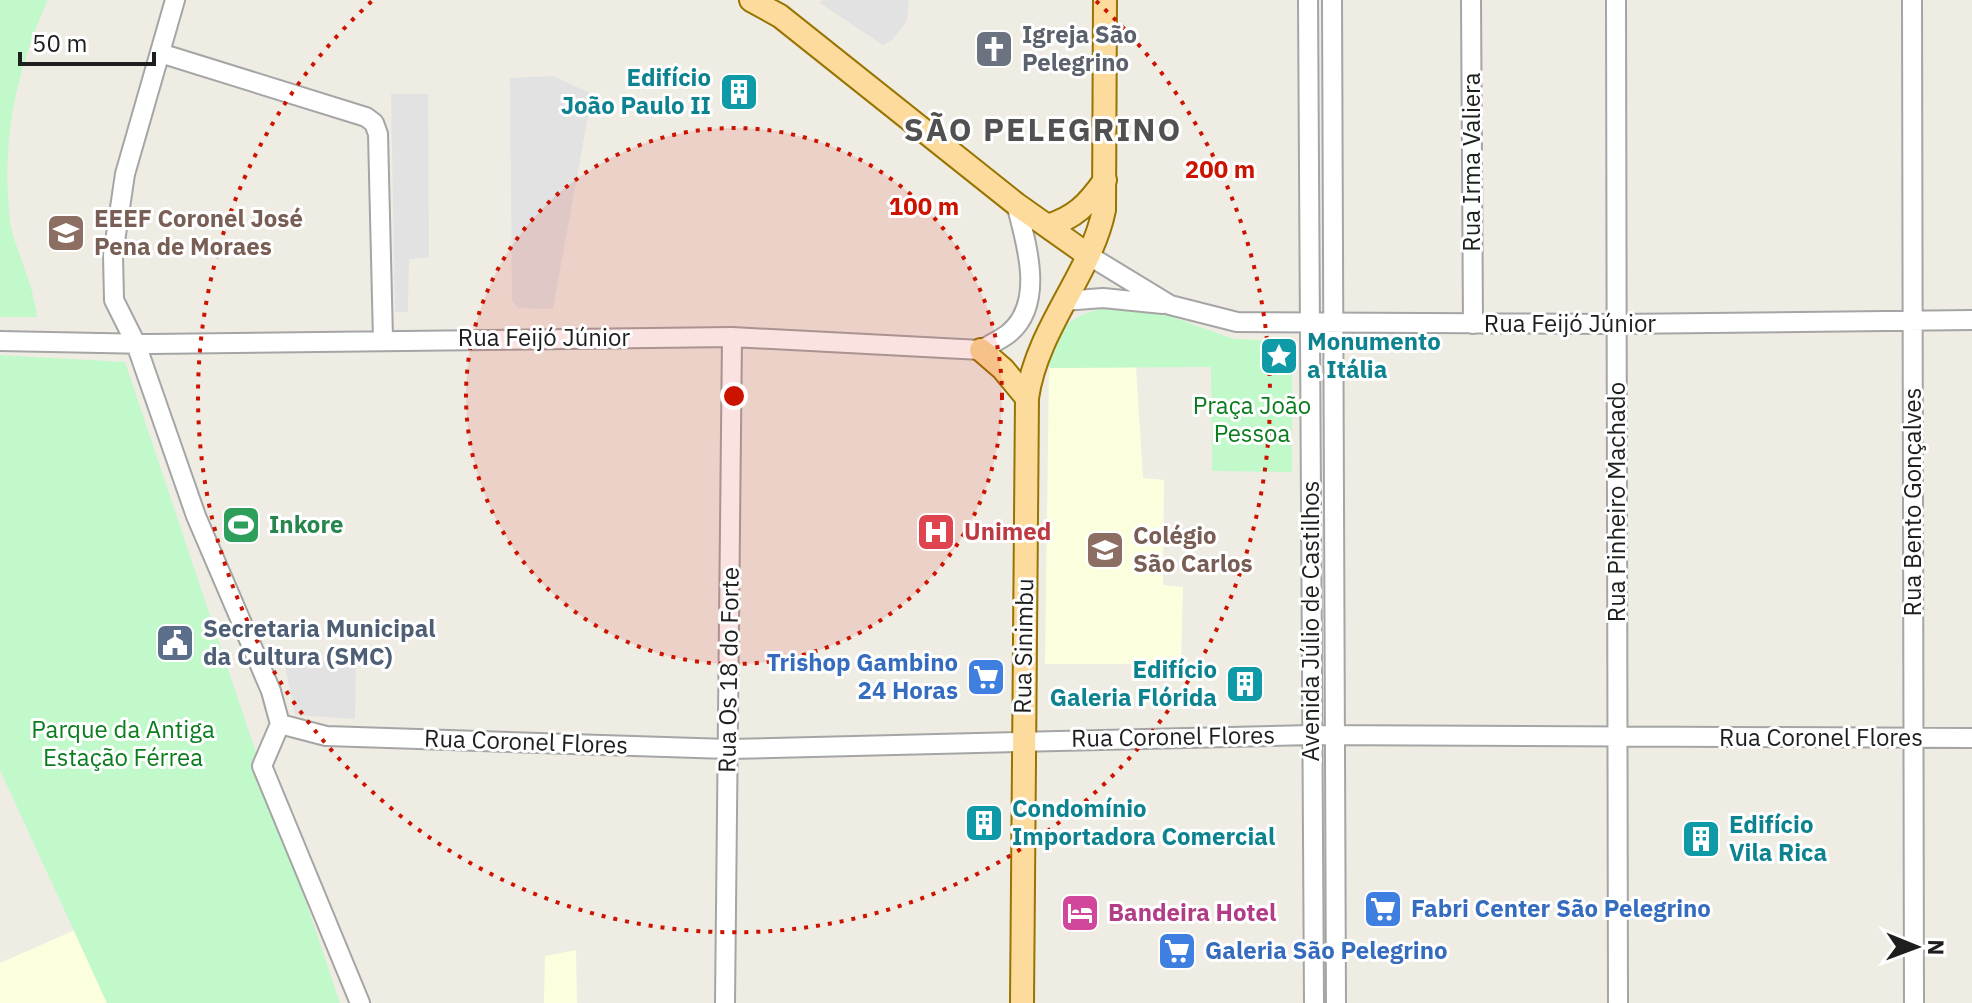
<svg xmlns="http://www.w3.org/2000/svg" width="1972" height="1003" viewBox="0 0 1972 1003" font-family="'IBM Plex Sans',sans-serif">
<rect width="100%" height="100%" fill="#efece4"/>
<!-- education -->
<path fill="#fcffdd" d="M 1136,367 L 1143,478 L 1164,480 L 1163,585 L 1183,587 L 1181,664 L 1045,664 L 1049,368 Z
M 75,930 L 107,1003 L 0,1003 L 0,963 Z
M 576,950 L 577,1003 L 544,1003 L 545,956 Z"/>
<!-- park -->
<path fill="#c1f9ca" d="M 0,0 L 48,0 C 15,72 0,148 11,228 C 19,257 34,287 37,317 L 0,317 Z
M 1100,309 L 1161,313 L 1234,339 L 1282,341 L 1292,347 L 1292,472 L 1212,471 L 1211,367 L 1049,368 C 1047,336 1070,316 1100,309 Z
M 0,355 L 125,362 L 340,1003 L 107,1003 L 0,770 Z"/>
<!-- parking -->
<path fill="#e2e2e2" d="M 822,0 L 909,0 L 907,21 L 893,39 L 883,45 L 820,3 Z
M 553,76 L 592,94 L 553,309 L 518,308 L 512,301 L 510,78 Z
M 391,94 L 428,94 L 429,257 L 409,259 L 408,312 L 395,312 Z
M 283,656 L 356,665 L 355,719 L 295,715 Z"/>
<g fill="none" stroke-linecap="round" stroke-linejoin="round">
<!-- minor casing -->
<g stroke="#a5a5a5" stroke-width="22">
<path id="minor" d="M 175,0 L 125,174 L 113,255 L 114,300 L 136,344 L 196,516 L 271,691 L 280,724 L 262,766 L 360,1003
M 1308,0 L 1314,1003
M 1332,0 L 1336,1003
M 1471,0 L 1473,324
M 1616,0 L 1618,1003
M 1912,0 L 1914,1003
M 160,53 L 366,117 L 374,123 L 378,134 L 383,339
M 1088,255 L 1170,305 L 1237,322 L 1617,324 L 1972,320
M 1063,301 L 1103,298 L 1163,304
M 0,341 L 150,344 L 732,337 L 981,350 C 989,345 1000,340 1008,334 C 1046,304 1026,242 1016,204
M 280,724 L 326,736 L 728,749 L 1312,735 L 1972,738
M 725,1003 L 732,337"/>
</g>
<!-- major casing -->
<g stroke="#987400" stroke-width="26">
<path id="major" d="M 751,0 L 780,16 L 1016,204 L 1088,255
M 1047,226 C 1075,218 1088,204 1105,180
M 981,350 L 1003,369 L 1027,398
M 1022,1003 L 1027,398 C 1037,328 1091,274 1104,210 L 1105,0"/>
</g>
<!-- minor -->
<use href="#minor" stroke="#fff" stroke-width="18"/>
<!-- major -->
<use href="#major" stroke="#fcdb9c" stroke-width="22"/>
</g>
<!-- distance rings -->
<circle cx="734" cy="396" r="268" fill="#cc1300" fill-opacity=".12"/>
<g fill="none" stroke="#cc1300" stroke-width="4" stroke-dasharray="4 8">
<circle cx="734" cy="396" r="268"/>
<path d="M1096 1A536 536 0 1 1 372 1"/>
</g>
<!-- icons -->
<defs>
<g id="church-square" transform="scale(2)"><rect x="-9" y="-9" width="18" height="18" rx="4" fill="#6b7280" stroke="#fff"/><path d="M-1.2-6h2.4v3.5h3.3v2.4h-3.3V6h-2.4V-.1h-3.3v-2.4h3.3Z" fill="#fff"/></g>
<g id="building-square" transform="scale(2)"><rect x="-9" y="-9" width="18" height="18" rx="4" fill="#0f9aa8" stroke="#fff"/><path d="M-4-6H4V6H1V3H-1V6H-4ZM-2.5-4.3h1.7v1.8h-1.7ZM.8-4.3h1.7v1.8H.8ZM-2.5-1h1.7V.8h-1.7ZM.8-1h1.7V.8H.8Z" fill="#fff"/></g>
<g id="school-square" transform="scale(2)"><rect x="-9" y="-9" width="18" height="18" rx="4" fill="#8d6e63" stroke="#fff"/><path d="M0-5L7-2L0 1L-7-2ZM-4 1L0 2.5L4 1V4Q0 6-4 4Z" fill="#fff"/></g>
<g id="sight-square" transform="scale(2)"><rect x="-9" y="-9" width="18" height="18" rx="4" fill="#0f9aa8" stroke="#fff"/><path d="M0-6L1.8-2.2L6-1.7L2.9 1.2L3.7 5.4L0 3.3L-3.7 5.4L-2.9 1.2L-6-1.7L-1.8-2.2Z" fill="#fff"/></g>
<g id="stadium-square" transform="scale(2)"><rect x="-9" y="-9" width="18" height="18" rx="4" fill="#2e9e5b" stroke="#fff"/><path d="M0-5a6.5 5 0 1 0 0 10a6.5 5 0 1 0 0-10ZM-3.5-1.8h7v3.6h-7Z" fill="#fff"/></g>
<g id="hospital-square" transform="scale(2)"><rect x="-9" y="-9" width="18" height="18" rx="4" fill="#e0444e" stroke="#fff"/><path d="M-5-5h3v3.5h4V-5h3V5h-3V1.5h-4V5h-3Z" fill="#fff"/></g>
<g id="civic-square" transform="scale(2)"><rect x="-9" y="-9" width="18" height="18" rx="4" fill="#5c6f8a" stroke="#fff"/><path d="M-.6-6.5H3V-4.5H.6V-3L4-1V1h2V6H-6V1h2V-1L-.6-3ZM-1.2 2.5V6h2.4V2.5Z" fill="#fff"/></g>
<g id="supermarket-square" transform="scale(2)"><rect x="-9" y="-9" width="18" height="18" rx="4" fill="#3f7fe0" stroke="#fff"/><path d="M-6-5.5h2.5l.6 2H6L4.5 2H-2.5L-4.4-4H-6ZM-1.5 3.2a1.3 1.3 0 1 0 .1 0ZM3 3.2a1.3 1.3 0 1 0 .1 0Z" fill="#fff"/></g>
<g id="hotel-square" transform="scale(2)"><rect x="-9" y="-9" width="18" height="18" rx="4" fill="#d1479c" stroke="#fff"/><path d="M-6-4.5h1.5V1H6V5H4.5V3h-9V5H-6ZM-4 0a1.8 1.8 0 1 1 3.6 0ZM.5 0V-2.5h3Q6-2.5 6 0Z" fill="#fff"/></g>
</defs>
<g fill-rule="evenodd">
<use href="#church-square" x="994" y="49"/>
<use href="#building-square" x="739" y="92"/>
<use href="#school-square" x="66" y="233"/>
<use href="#sight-square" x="1279" y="356"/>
<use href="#stadium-square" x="241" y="525"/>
<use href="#hospital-square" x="936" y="532"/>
<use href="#school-square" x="1105" y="550"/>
<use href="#civic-square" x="175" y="643"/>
<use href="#supermarket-square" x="986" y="677"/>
<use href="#building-square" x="1245" y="684"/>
<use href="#building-square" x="984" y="823"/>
<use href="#building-square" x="1701" y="839"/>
<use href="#supermarket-square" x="1383" y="909"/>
<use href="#hotel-square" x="1080" y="913"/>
<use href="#supermarket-square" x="1177" y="951"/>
</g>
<g text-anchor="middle" stroke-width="6" stroke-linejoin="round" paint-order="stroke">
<!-- worship labels -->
<g font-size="24" font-weight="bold" fill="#5b616d" stroke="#fff" text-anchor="start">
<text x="1022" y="43">Igreja São<tspan x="1022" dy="28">Pelegrino</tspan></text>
</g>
<!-- culture labels -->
<g font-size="24" font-weight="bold" fill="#0d838f" stroke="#fff" text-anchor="start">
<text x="711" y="86" text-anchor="end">Edifício<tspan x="711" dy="28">João Paulo II</tspan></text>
<text x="1307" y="350">Monumento<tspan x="1307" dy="28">a Itália</tspan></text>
<text x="1217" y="678" text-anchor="end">Edifício<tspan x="1217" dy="28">Galeria Flórida</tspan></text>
<text x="1012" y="817">Condomínio<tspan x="1012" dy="28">Importadora Comercial</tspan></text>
<text x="1729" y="833">Edifício<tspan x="1729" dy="28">Vila Rica</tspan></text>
</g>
<!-- street labels -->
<g font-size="24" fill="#1e1e1e" stroke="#fff">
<text transform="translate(1472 162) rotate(-90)" y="8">Rua Irma Valiera</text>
<text x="1570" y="332">Rua Feijó Júnior</text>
<text x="544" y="346">Rua Feijó Júnior</text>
<text transform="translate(1617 502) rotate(-90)" y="8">Rua Pinheiro Machado</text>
<text transform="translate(1913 502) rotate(-90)" y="8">Rua Bento Gonçalves</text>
<text transform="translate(1311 621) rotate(-90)" y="8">Avenida Júlio de Castilhos</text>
<text transform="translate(1024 646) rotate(-89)" y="8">Rua Sinimbu</text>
<text transform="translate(729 670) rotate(-89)" y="8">Rua Os 18 do Forte</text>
<text transform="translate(1173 737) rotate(-1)" y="8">Rua Coronel Flores</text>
<text x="1821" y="746">Rua Coronel Flores</text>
<text transform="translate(526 742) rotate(2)" y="8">Rua Coronel Flores</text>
</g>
<!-- education labels -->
<g font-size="24" font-weight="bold" fill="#785e54" stroke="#fff" text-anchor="start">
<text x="94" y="227">EEEF Coronel José<tspan x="94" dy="28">Pena de Moraes</tspan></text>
<text x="1133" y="544">Colégio<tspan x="1133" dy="28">São Carlos</tspan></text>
</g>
<!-- park labels -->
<g font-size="24" fill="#0b7d1f" stroke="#fff">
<text x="1252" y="414">Praça João<tspan x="1252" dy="28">Pessoa</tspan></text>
<text x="123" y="738">Parque da Antiga<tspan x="123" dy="28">Estação Férrea</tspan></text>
</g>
<!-- leisure labels -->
<g font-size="24" font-weight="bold" fill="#27864d" stroke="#fff" text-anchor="start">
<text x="269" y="533">Inkore</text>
</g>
<!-- health labels -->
<g font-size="24" font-weight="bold" fill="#be3a42" stroke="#fff" text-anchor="start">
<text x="964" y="540">Unimed</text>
</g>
<!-- service labels -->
<g font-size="24" font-weight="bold" fill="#4e5e75" stroke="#fff" text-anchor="start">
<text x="203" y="637">Secretaria Municipal<tspan x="203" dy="28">da Cultura (SMC)</tspan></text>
</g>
<!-- shop labels -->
<g font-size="24" font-weight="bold" fill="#366cbe" stroke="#fff" text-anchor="start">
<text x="958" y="671" text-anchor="end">Trishop Gambino<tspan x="958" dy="28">24 Horas</tspan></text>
<text x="1411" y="917">Fabri Center São Pelegrino</text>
<text x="1205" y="959">Galeria São Pelegrino</text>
</g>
<!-- hotel labels -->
<g font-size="24" font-weight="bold" fill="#b23c85" stroke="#fff" text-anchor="start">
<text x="1108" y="921">Bandeira Hotel</text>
</g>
<!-- district labels -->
<g font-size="32" font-weight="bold" letter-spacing="2" fill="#515151" stroke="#fff">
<text x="1043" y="141">SÃO PELEGRINO</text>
</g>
</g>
<circle cx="734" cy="396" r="12" fill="#cc1300" stroke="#fff" stroke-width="4"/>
<g font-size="24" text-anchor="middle" font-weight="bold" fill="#cc1300" stroke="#fff" stroke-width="6" stroke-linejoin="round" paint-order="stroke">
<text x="1220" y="178">200 m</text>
<text x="924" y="215">100 m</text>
</g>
<!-- north arrow -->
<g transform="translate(1916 947) rotate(91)" stroke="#ffffff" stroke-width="6" paint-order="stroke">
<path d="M0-6L14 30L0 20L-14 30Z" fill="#1e1e1e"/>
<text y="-12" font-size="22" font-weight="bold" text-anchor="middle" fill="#1e1e1e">N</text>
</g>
<!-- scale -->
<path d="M20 52v12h134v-12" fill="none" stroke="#1e1e1e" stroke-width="4"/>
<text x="32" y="52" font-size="24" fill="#1e1e1e" stroke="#ffffff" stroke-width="6" paint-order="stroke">50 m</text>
</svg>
